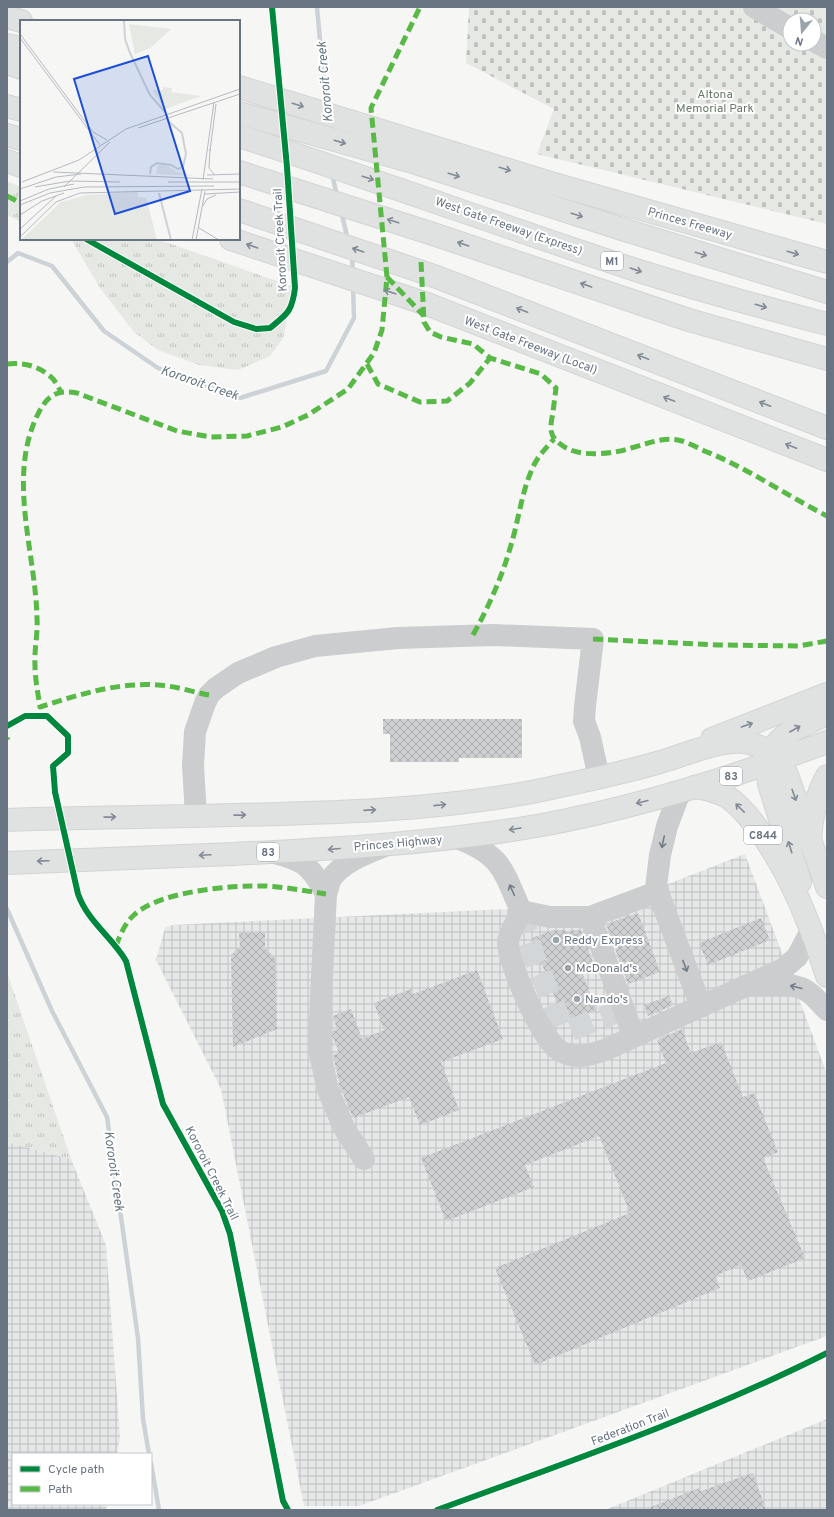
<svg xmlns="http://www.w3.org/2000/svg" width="834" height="1517" viewBox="0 0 834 1517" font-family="Overpass,sans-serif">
<defs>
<pattern id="industrial-grid" width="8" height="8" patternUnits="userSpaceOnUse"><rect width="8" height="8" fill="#e6e7e7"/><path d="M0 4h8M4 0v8" fill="none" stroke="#bec0c1"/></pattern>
<pattern id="grass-tufts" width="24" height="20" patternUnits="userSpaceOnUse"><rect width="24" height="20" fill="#e6e8e3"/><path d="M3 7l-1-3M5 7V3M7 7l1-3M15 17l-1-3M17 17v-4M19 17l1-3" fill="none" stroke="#bec1bd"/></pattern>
<pattern id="cemetery-stones" width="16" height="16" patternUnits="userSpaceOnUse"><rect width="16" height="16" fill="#e6e8e3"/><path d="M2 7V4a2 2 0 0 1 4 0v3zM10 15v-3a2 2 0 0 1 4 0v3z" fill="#bec1bd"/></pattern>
<pattern id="building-cross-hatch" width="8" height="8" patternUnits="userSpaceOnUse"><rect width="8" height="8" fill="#cecfd0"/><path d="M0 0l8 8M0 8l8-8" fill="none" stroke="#abadae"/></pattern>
</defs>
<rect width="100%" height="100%" fill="#f6f6f5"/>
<!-- industrial -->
<path fill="url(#industrial-grid)" d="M 745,854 L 827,1074 L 827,1336 L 359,1506 L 304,1506 L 221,1089 L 156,960 L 165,928 L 172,925 L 485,910 L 614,905 Z
M 7,1142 L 71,1159 L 106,1245 L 120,1437 L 117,1454 L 13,1454 L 13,1504 L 107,1504 L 106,1510 L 7,1510 Z
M 827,1419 L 827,1510 L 605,1510 Z"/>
<!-- grass -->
<path fill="url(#grass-tufts)" d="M 7,181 L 21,187 L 21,222 L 7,215 Z
M 71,239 L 157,239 L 294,287 L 283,338 L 270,356 L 238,370 L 199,365 L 158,350 L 134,332 L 100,288 Z
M 7,972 L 71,1159 L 7,1142 Z"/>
<!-- cemetery -->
<path fill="url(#cemetery-stones)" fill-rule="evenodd" d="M 469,7 L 827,7 L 827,224 L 537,154 L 554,109 L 466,63 ZM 790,20 L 814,20 L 814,44 L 790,44 Z"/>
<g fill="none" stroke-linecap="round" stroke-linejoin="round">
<!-- stream -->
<path stroke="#cdd2d6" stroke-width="4.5" d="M 317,7 L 326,107
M 332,174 L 337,196
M 341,211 L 348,240
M 352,255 L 353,274
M 7,262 L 18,253 L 52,266 L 104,331 L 158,368 L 240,398 L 326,371 L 354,318 L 353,285
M 7,909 L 52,1011 L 107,1117 L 138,1338 L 143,1419 L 149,1454
M 151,1463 L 159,1510"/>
</g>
<!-- building -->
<path fill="url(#building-cross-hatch)" d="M 383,719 L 522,719 L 522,758 L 459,758 L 459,762 L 390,762 L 390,734 L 383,734 Z
M 638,913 L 660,972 L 628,984 L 606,924 Z
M 761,918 L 770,940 L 708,965 L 699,943 Z
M 554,930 L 565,930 L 566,932 L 574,930 L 581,930 L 593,962 L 580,967 L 596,1010 L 564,1022 L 532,938 Z
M 265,932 L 265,948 L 275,958 L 277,1029 L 233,1047 L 231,955 L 240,947 L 239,933 Z
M 477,970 L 503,1039 L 441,1062 L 459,1110 L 420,1125 L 409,1097 L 353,1118 L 340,1086 L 333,1055 L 339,1053 L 332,1035 L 332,1031 L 337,1030 L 333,1016 L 351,1009 L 362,1039 L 384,1030 L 374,1003 L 411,989 L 413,994 Z
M 669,996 L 673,1005 L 648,1016 L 644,1005 Z
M 682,1029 L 691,1053 L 721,1042 L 743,1097 L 754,1093 L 778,1152 L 763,1158 L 805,1258 L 748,1281 L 741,1265 L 715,1276 L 720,1288 L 535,1365 L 495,1268 L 630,1213 L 599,1136 L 525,1165 L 534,1187 L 446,1221 L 421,1158 L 666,1063 L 657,1040 Z
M 753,1473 L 766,1510 L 646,1510 L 646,1509 L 699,1488 L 701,1491 Z"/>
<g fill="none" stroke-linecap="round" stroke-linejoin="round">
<!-- minor-tunnel -->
<path stroke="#d3d6d8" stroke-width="22" stroke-dasharray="22 11" stroke-linecap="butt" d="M 521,911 L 534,957 L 562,1025 L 571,1030 L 624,1009"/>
<!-- major casing -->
<g stroke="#d3d3d4" stroke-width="24">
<path id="major" d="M 778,759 L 787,775 L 827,887
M 767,763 L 769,784 L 800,882
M 694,787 C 706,789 718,791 729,798 C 740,806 750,818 758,829 C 791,873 810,924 827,976"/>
</g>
<!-- highway casing -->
<g stroke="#d3d4d4" stroke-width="24">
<path id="highway" d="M 7,17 L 21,21
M 7,45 L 21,48
M 7,63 L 21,68
M 239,87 L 554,184 L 827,262
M 7,106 L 21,110
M 239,113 L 416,163 L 625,230 L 827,292
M 7,135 L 21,139
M 239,136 C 374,179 507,228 642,272 C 703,291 765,308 827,324
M 7,161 L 21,166
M 239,172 L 430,233 L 689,320 L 827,359
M 239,210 L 434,276 L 827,428
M 231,239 L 427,304 L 827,460
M 712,739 L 827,694
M 767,763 C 773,734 804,725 827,714
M 7,820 C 130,816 254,817 377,810 C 439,806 500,800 560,786 C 593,779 627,772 660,762 C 685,755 717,740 744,742 C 757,744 769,751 778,759
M 810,841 C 811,819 816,796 827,776
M 7,863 C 82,860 158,857 233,854 C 336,849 440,843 542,825 C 639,807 734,777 827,742"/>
</g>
<!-- minor -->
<path stroke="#cccdce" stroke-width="22" d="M 754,7 L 790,28
M 814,41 L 827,48
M 680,792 L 667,826 L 660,855 L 656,887 L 701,1007
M 196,816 L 193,765 L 195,732 L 205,703 L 209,695 L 216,688 L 238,673 L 276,657 L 315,646 L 398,638 L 494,635 L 593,639 L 585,706 L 584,721 L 590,737 L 599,778
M 457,838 C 502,855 503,870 521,911 C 518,919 508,935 508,942 C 508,963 542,1041 560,1051 C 576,1060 591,1055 607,1049 L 783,969 L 797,957 L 811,931
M 271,852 C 303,860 310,864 326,894
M 521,911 L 550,917 L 590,917 L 657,892
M 590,917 L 634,1037
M 757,986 C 774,984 797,982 811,994 C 817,999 822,1005 827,1010
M 364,1159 L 344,1128 L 328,1090 L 320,1054 L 320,1018 L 326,894 C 328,889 329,883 331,879 C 343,861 369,853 387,845"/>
<!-- major -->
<use href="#major" stroke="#e0e1e1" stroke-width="22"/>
<!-- highway -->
<use href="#highway" stroke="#e0e1e1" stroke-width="22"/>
<!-- quiet -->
<path stroke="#58b947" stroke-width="5" stroke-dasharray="10 5" stroke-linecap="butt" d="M 7,196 L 21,203
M 421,262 L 424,322 L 430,332 L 441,337 L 473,344 L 490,358 L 541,374 L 556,388 C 555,396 554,404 553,412 C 550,429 548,436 563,446 C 580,458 613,454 631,448 C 647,444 662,437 678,440 C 688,442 698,448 707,452 C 749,469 786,495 827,516
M 387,277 L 424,316
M 7,364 C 23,362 39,366 51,377 C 55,380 58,387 61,392
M 367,364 L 378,384 L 420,402 L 447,401 L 470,383 L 490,358
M 473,635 C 489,606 502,577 511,545 C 519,519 522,488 535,463 C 540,454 547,447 554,439
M 593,639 L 718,645 L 798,646 L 827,641
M 209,695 C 193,692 175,686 158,685 C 117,682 78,695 40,707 C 38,693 35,679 35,665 C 34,650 38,634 37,619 C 36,554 7,479 37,416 C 46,397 55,389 77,393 L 177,431 L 211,437 L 247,436 L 282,427 L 308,415 L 348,389 L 374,353 L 382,330 L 387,277 L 371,108 L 420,7
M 7,738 L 8,740
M 116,946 C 120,935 125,923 134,915 C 160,891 231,885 266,886 C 286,887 306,891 326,894"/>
<!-- cycleway casing -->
<g stroke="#fff" stroke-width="8">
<path id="cycleway" d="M 86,239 L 234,322 L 256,329 L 270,328 C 287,314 292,312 295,288 L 287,167 L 272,7
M 7,726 L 25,716 L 47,716 L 68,736 L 68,753 L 53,766 L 55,792 L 78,894 C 88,922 112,937 126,961 L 163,1104 L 222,1211 L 230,1234 L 283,1501 L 288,1510
M 437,1510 C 568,1462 702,1416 827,1353"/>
</g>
<!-- cycleway -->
<use href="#cycleway" stroke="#00873e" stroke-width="6"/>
</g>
<!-- one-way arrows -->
<defs><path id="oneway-shaft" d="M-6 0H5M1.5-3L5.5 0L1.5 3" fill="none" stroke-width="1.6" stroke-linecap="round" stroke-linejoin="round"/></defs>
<g stroke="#818a95">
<use href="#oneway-shaft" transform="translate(298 105) rotate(17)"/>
<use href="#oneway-shaft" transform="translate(340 142) rotate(16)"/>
<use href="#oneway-shaft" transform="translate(505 169) rotate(17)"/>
<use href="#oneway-shaft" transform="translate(454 175) rotate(18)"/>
<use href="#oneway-shaft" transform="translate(368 178) rotate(18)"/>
<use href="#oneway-shaft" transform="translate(577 215) rotate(18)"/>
<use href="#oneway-shaft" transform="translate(393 221) rotate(-162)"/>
<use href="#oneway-shaft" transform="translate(463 244) rotate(-161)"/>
<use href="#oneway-shaft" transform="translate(252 246) rotate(-161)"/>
<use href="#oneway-shaft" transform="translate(358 250) rotate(-161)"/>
<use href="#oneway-shaft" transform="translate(793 253) rotate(16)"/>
<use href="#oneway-shaft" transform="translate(701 254) rotate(17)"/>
<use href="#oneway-shaft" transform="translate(636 270) rotate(19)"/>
<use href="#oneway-shaft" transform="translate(586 285) rotate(-161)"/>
<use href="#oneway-shaft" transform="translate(390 292) rotate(-162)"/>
<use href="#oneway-shaft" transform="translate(761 306) rotate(16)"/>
<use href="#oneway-shaft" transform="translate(522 310) rotate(-159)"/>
<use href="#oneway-shaft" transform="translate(643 357) rotate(-159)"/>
<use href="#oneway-shaft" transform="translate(669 399) rotate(-159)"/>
<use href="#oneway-shaft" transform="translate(765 404) rotate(-159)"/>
<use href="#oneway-shaft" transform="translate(791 446) rotate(-159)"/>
<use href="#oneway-shaft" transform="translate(747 725) rotate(-19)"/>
<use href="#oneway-shaft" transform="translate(795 729) rotate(-30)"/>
<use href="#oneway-shaft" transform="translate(794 795) rotate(71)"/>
<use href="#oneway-shaft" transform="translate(642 802) rotate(166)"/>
<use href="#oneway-shaft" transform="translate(440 805) rotate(-6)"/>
<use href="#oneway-shaft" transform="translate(740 808) rotate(-135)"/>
<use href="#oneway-shaft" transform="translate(370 810) rotate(-4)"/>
<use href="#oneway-shaft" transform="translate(240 815) rotate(-1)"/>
<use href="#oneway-shaft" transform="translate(110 817) rotate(-1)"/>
<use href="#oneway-shaft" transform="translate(515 829) rotate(171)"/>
<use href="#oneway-shaft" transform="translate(790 847) rotate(-108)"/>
<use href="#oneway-shaft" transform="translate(334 849) rotate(175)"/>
<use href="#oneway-shaft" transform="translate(205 855) rotate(177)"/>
<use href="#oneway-shaft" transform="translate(43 861) rotate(178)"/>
</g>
<g stroke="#737d8a">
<use href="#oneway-shaft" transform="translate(663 842) rotate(102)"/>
<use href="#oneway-shaft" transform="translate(512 890) rotate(-114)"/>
<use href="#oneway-shaft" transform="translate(685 966) rotate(69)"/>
<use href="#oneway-shaft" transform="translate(796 987) rotate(-166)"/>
</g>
<!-- markers -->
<g fill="#9aa2aa" stroke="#fff" stroke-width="1.5">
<circle cx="556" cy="940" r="4"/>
<circle cx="568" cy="968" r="4"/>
<circle cx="577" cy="999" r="4"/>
</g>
<g text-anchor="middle" stroke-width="4" stroke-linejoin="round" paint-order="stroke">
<!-- shield labels -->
<g fill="#fff" stroke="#969ea8" stroke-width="1">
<rect x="601" y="252" width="22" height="18" rx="3"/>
<rect x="720" y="767" width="22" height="18" rx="3"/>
<rect x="744" y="826" width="38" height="18" rx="3"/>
<rect x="257" y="843" width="22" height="18" rx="3"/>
</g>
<g font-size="11" font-weight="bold" fill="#697482">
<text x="612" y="265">M1</text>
<text x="731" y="780">83</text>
<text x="763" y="839">C844</text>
<text x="268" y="856">83</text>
</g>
<!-- park labels -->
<g font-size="12" fill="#697a67" stroke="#fff">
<text x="715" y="98">Altona<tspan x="715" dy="14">Memorial Park</tspan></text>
</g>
<!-- street labels -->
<g font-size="12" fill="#697482" stroke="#fff">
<text transform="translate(690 223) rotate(16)" y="4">Princes Freeway</text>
<text transform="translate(509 226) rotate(19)" y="4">West Gate Freeway (Express)</text>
<text transform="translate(280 240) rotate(-93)" y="4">Kororoit Creek Trail</text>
<text transform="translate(531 345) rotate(21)" y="4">West Gate Freeway (Local)</text>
<text transform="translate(398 843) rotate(-5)" y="4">Princes Highway</text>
<text transform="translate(212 1173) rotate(63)" y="4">Kororoit Creek Trail</text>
<text transform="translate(630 1427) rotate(-21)" y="4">Federation Trail</text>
</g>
<!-- poi labels -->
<g font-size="12" fill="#697482" stroke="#fff" text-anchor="start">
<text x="564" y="944">Reddy Express</text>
<text x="576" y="972">McDonald's</text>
<text x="585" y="1003">Nando's</text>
</g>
<!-- water labels -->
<g font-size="13" font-style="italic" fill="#64757e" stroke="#fff">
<text transform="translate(324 82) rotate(-95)" y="5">Kororoit Creek</text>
<text transform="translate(200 382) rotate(19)" y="5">Kororoit Creek</text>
<text transform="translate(115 1171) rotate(82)" y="5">Kororoit Creek</text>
</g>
</g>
<!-- overview -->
<g transform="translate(20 20)">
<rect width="220" height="220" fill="#f6f6f5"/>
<path d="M 109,4 L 151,9 L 130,28 L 115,34 ZM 143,67 L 152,68 L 151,72 L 181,76 L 145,89 L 132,70 L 143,70 ZM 138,145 L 146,145 L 157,152 L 175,156 L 136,154 Z" fill="#e6e8e3"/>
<path d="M 118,172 L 118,177 L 126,178 L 137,220 L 1,220 L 41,182 L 67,175 Z" fill="#e6e8e3"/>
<path fill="none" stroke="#cdd2d6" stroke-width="2" d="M 104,0 L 105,19 L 110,33 L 130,75 L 145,92M 130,154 L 131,147 L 137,143 L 151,145 L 158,149 L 163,147 L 166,134 L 162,113 L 148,101M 139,173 L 151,220"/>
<path fill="none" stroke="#b6bac0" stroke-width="1" d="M 0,14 L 73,112 L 87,120M 0,18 L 80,125M 118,108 L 220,74M 190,129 L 189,148 L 195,155M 190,131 L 196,84M 33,152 L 193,159M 187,155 L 220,154M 183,160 L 194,82M 2,162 L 59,140 L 106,109 L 220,69M 148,162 L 220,162M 15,167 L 50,161 L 100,162M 44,167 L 90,122M 0,169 L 36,157 L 61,154M 185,174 L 220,172M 0,181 L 29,169 L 54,164M 0,185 L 30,173 L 64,167 L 194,166M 183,186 L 187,179 L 196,175M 0,195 L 22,181 L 44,173M 179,208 L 199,220M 0,209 L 36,176M 0,217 L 36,182 L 60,173 L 220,169M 172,220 L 182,169M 176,220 L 185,171"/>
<path fill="#1d4ed8" fill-opacity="0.15" stroke="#1d4ed8" stroke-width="2" d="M 128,36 L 170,171 L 95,194 L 54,59 Z"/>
<rect width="220" height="220" fill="none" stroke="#697482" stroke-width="2"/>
</g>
<!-- border -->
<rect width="834" height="1517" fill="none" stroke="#697482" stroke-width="16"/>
<!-- legend -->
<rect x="12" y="1453" width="140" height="52" fill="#ffffff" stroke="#c3c7cd"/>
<rect x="20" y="1466" width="20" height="6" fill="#00873e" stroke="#c3c7cd"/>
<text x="48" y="1473" font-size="12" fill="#697482">Cycle path</text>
<rect x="20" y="1486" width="20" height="6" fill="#58b947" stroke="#c3c7cd"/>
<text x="48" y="1493" font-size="12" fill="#697482">Path</text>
<!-- north arrow -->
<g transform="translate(802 32) rotate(197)"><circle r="19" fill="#ffffff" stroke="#c3c7cd"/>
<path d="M0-3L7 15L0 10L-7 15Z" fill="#9aa2aa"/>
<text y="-6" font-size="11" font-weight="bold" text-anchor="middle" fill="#697482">N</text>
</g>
</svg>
